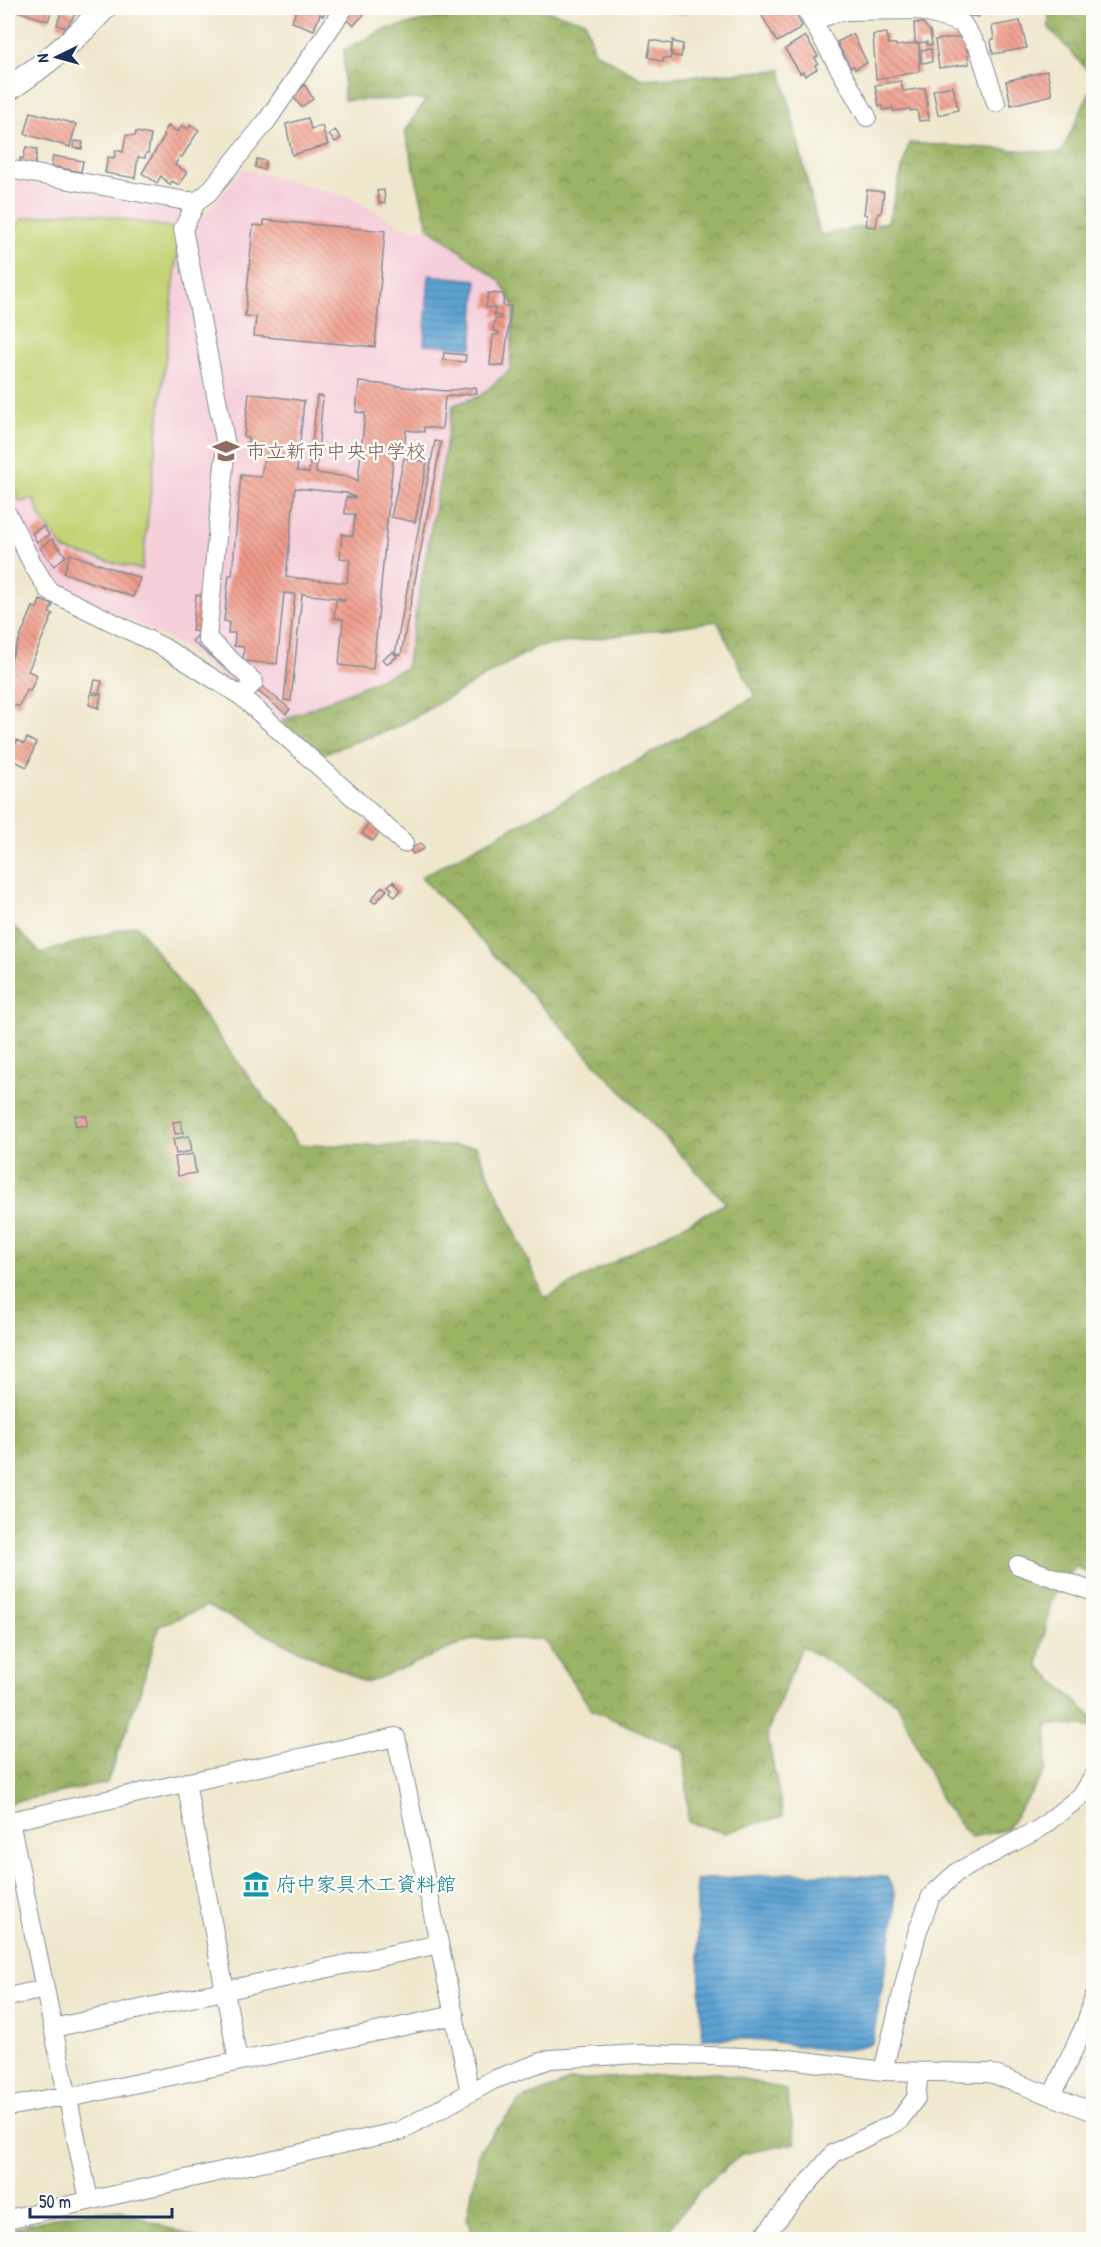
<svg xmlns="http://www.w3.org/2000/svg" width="1101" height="2247" viewBox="0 0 1101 2247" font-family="'Patrick Hand','Klee One',sans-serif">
<defs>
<pattern id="forest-crowns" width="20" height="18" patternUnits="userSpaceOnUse" patternTransform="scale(1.5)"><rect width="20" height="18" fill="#9bb466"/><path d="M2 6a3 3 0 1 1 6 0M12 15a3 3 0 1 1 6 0" fill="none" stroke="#7e9357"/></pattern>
<pattern id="water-rules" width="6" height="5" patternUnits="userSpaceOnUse" patternTransform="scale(1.5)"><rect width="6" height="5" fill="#5da3d3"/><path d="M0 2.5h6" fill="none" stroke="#4c85ae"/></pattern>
<pattern id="building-back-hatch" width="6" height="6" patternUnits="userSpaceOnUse" patternTransform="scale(1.5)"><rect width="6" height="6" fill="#ef9a87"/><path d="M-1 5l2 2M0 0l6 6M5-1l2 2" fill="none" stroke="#c17e72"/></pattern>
</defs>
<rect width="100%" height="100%" fill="#fdfcf7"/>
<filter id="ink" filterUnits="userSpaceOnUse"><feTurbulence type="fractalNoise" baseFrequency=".0167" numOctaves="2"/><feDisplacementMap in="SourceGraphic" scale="12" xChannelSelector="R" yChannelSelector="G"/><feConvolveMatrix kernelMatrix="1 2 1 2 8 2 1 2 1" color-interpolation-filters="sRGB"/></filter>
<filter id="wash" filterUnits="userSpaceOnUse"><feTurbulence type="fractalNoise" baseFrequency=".008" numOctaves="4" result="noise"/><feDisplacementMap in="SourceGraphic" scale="24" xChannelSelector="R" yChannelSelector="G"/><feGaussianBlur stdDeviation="1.35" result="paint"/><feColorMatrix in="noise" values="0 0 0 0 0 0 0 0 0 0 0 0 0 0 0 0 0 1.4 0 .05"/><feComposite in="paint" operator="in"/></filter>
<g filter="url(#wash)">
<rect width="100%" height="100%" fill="#efe7cc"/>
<!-- built -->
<path fill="#f5cfda" d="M 243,168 L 350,197 L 410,230 L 428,227 L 500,281 L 514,306 L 510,370 L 480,396 L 453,405 L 406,668 L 281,721 L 177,643 L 61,587 L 38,561 L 8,498 L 8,179 L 206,215 Z"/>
<!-- forest -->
<path fill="url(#forest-crowns)" stroke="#5b7262" stroke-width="1.5" d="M 483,8 L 533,8 L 585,21 L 595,52 L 642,79 L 781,70 L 820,235 L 888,222 L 909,143 L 1061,153 L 1093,85 L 1094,1577 L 1076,1566 L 1052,1598 L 1038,1665 L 1093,1718 L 1093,1727 L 1048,1724 L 1046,1770 L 1006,1830 L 971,1837 L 943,1803 L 897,1702 L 802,1646 L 767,1733 L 783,1816 L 724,1833 L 688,1822 L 685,1751 L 592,1710 L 543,1639 L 473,1639 L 367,1683 L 207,1606 L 159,1626 L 139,1695 L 107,1783 L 8,1803 L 8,921 L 41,953 L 137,925 L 299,1145 L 476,1146 L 545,1298 L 726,1203 L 421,877 L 755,697 L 717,621 L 536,647 L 397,727 L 322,754 L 281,721 L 406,668 L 453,405 L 480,396 L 510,370 L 514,306 L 500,281 L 428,227 L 405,132 L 426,99 L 344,100 L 344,50 L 383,30 Z
M 1049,8 L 1093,8 L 1093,76 L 1049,28 Z
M 716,2072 L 786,2090 L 796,2143 L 742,2154 L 701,2189 L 661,2239 L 475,2239 L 467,2219 L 480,2149 L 521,2100 L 572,2080 Z
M 117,2209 L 200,2239 L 8,2240 L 8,2230 L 64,2215 Z"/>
<!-- garden -->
<path fill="#c4d274" stroke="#708069" stroke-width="1.5" d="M 76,211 L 180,229 L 142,570 L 65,550 L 42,519 L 33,498 L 20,502 L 8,477 L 8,239 L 22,219 Z"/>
<!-- water -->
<path fill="url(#water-rules)" stroke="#3c6998" stroke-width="1.5" d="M 429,275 L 477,280 L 472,348 L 424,344 Z
M 793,1873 L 887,1877 L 894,1892 L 895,1915 L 872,2043 C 843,2058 794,2044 762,2040 C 742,2038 722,2039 702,2039 L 696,1880 Z"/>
<g id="blocks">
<!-- building -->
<path fill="url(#building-back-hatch)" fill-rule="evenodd" d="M 8,8 L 53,8 L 48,21 Z
M 297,8 L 326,8 L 323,16 L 320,14 L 314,30 L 292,22 Z
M 352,8 L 391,8 L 390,12 L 367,11 L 354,25 L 345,19 Z
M 667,8 L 687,8 L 686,15 L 666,12 Z
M 761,8 L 792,8 L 802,26 L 799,28 L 800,29 L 777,42 L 758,9 Z
M 963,8 L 980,8 L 979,17 L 962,15 Z
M 62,9 L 76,13 L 66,28 L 57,25 Z
M 1020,21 L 1027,48 L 993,54 L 991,40 L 994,39 L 992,26 Z
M 914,23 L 923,23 L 930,31 L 932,45 L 927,45 L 927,42 L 915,43 Z
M 887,33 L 888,44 L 896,44 L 896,46 L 919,43 L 919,72 L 876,79 L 873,35 Z
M 853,34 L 867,63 L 855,69 L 854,66 L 850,67 L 837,42 Z
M 805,36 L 818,56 L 815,58 L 818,63 L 815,65 L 817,69 L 805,76 L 803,72 L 800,73 L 785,49 Z
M 965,36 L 969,64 L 939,68 L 935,40 Z
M 651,40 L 672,44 L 670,59 L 664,58 L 663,62 L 648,57 Z
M 673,40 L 675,42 L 683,44 L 681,57 L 671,55 Z
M 931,49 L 932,62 L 921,63 L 921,50 Z
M 1047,71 L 1052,95 L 1011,105 L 1006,81 Z
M 901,81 L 903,91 L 925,88 L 929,120 L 919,121 L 917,110 L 910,111 L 910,109 L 893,111 L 893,108 L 883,110 L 883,106 L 879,106 L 875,85 Z
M 305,85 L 313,99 L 301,107 L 293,96 Z
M 953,86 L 958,110 L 938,115 L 933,90 Z
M 31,112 L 76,124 L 70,147 L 25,134 Z
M 308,118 L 311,129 L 322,126 L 328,145 L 292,155 L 286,124 Z
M 182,125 L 188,129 L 190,125 L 199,130 L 182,157 L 180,156 L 175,165 L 187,172 L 179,185 L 172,181 L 170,185 L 161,176 L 157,183 L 142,173 L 165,135 L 163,134 L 168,126 L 178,132 Z
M 335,130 L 341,138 L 335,142 L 329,135 Z
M 136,132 L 151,135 L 148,153 L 146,153 L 145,158 L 138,157 L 135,178 L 105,173 L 108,157 L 114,158 L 116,150 L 123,152 L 126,135 L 135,136 Z
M 74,141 L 83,142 L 82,149 L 73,148 Z
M 26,147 L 37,149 L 35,165 L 20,162 L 20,158 L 23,159 Z
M 53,156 L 83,161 L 81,172 L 51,166 Z
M 257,159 L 266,161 L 264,170 L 255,167 Z
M 384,190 L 385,203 L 379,203 L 377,191 Z
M 867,190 L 884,192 L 881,214 L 878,213 L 876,227 L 866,226 L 867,215 L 864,214 Z
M 264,220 L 385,231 L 375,347 L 254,336 L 256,317 L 245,316 L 253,225 L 264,226 Z
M 488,293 L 504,294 L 503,306 L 511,306 L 504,366 L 490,365 L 493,335 L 498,335 L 499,332 L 493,331 L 495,319 L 500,319 L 501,316 L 494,315 L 495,308 L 486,307 Z
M 444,353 L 466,355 L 465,362 L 443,360 Z
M 359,382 L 445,391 L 476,387 L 477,393 L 445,397 L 442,429 L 424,427 L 424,432 L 406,430 L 404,451 L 394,450 L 373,669 L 339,665 L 343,619 L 334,618 L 336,600 L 345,601 L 345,599 L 302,594 L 291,701 L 284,700 L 295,594 L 284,593 L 277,664 L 243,661 L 244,647 L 234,646 L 235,633 L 228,633 L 229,622 L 224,621 L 229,575 L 232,575 L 241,475 L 261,477 L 264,456 L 251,455 L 251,449 L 247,449 L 249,438 L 244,437 L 249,393 L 304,401 L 297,471 L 309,473 L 317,396 L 323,396 L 316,473 L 349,477 L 358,481 L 365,413 L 356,412 ZM 295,488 L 347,493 L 356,498 L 346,497 L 345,514 L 355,514 L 353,536 L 342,534 L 340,558 L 350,559 L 347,583 L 286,577 Z
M 435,441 L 441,442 L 401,655 L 395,654 Z
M 404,458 L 427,462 L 415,522 L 391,517 Z
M 43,526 L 49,535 L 37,542 L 32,533 Z
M 52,539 L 66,556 L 54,566 L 40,548 Z
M 70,554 L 140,578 L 133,597 L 64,573 Z
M 196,595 L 203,596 L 200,632 L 192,631 Z
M 40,600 L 53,605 L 49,613 L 53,614 L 28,671 L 37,675 L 30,691 L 27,690 L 19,707 L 8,702 L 8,666 L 33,607 L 37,608 Z
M 197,636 L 247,678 L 243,683 L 192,641 Z
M 393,652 L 397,657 L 386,664 L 382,659 Z
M 95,680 L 102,681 L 99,693 L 92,692 Z
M 259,684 L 290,709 L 286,714 L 255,689 Z
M 98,693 L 101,694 L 99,708 L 89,705 L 91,694 L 98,695 Z
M 27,738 L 36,743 L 27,767 L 8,758 L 8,740 L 16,743 L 17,740 L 24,744 Z
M 369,822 L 381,830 L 373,841 L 362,834 Z
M 421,843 L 424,849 L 413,854 L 410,849 Z
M 393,881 L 401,890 L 395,897 L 390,892 L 392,889 L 388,886 Z
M 382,886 L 387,890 L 375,903 L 371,900 Z
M 75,1115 L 87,1116 L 87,1126 L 75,1125 Z
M 181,1121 L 183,1133 L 175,1134 L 173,1122 Z
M 189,1136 L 192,1151 L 176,1154 L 173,1139 Z
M 193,1154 L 196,1173 L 178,1176 L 175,1157 Z"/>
</g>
</g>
<g filter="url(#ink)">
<use href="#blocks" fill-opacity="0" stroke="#858b95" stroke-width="1.5"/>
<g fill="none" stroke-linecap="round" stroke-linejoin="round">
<!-- minor casing -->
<g stroke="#858b95" stroke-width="20">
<path id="minor" d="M 805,8 L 867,117
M 812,21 L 842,11 L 918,10 L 962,23 L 979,49 L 996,103
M 8,169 L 186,201 L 197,201 L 208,193 L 266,122 L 344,8
M 197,201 L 183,229 L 226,445 L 207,638 L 254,682 L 241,696
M 8,515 L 33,565 L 49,591 L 163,647 L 241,696 L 404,843
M 1018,1565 L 1094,1592
M 186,1782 L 238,2061
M 8,1997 L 45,1989
M 53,2028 L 439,1944
M 883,2071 L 917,1933 L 931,1896 L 957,1872 L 1039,1829 L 1082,1795 L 1094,1776
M 1052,2096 L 1086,2023 L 1094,1997
M 8,2107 L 52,2098 L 68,2098 L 455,2015
M 89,2200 L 10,1821 L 396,1737 L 470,2092
M 8,2219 L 400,2131 L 493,2080 L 550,2059 L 639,2054 L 781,2058 L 883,2071 L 990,2073 L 1094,2112
M 760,2240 L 834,2153 L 899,2121 L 916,2098 L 919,2072"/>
</g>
<!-- major casing -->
<g stroke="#858b95" stroke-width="26">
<path id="major" d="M 8,89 C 45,65 74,41 104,8"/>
</g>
<!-- minor -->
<use href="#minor" stroke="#fff" stroke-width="18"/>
<!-- major -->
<use href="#major" stroke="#fff" stroke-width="24"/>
</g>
</g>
<!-- icons -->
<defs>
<g id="school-bare" transform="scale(2.07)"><path d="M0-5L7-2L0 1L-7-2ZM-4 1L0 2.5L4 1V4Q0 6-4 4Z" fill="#8d6e63" stroke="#fdfcf7" stroke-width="2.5" paint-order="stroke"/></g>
<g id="museum-bare" transform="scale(2.07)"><path d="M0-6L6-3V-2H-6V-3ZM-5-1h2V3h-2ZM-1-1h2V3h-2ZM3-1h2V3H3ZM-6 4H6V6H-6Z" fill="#0f9aa8" stroke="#fdfcf7" stroke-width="2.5" paint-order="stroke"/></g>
</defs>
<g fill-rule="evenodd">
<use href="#school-bare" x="226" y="451"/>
<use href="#museum-bare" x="256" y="1884"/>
</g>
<g text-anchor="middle" stroke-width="5" stroke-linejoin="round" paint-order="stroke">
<!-- education labels -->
<g font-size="20" fill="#785e54" stroke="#fdfcf7" text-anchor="start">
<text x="246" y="458">市立新市中央中学校</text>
</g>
<!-- culture labels -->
<g font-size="20" fill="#0d838f" stroke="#fdfcf7" text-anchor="start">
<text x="276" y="1891">府中家具木工資料館</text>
</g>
</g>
<!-- margin -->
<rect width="1101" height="2247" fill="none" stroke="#fdfcf7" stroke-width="30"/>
<!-- north arrow -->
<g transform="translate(57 57) rotate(265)" stroke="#fdfcf7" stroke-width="4.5" paint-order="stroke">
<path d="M0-4.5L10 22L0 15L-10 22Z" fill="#1b2f5e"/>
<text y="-9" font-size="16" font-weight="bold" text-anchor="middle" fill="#1b2f5e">N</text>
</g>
<!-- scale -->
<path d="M30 2208v9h142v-9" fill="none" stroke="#1b2f5e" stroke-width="3"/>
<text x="39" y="2208" font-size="18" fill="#1b2f5e" stroke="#fdfcf7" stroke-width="4.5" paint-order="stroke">50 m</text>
</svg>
